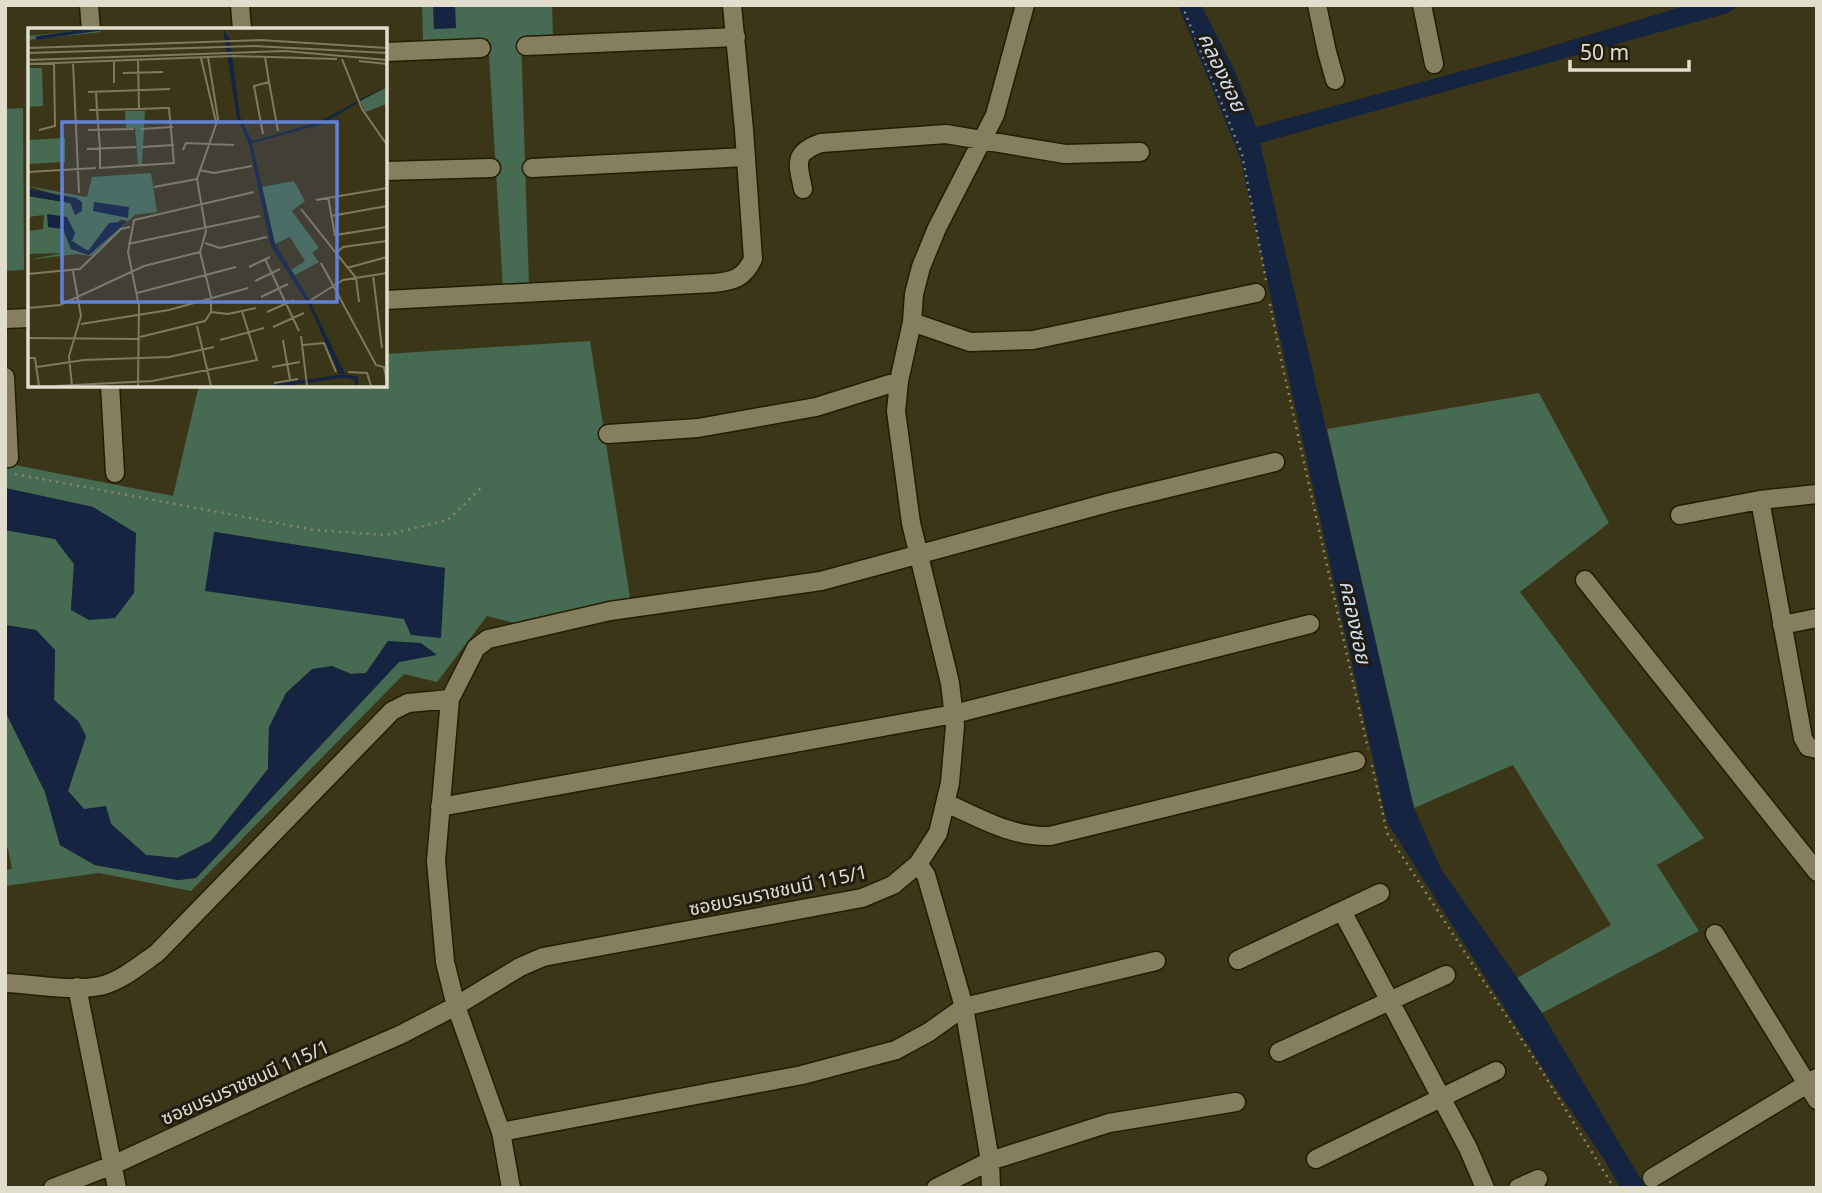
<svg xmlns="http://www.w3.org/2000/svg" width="1822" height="1193" viewBox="0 0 1822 1193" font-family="'Noto Sans','Noto Sans Thai',sans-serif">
<rect width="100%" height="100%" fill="#3c3618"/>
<!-- green -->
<path fill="#466a52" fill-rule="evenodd" d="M 422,5 L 552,5 L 553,36 L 521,38 L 529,286 L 503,287 L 488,39 L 423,40 Z
M 23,108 L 24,270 L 5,271 L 5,109 Z
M 590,341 L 630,598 L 518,624 L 487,616 L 437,682 L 404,674 L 191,891 L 99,873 L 5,886 L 5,870 L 12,869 L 8,848 L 5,851 L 5,711 L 45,792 L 60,845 L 95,865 L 178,880 L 196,878 L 399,662 L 436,654 L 388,641 L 366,673 L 351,674 L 332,666 L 269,727 L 268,769 L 211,841 L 177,858 L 146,855 L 111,824 L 84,809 L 68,791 L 86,736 L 78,721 L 54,700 L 55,650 L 36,630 L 5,625 L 5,530 L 55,539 L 74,564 L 71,610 L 93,507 L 5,488 L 5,463 L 173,496 L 199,385 L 385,385 L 385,354 ZM 214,532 L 215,532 L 444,568 L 411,635 L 404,619 Z
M 1539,393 L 1609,523 L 1520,592 L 1704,838 L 1657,865 L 1699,931 L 1542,1013 L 1517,978 L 1611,925 L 1513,765 L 1414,808 L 1327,429 Z"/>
<!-- water -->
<path fill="#142441" d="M 433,5 L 455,5 L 456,28 L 434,29 Z
M 1178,5 L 1201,5 L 1234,69 L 1256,127 L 1532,52 L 1688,5 L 1740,5 L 1728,13 L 1260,143 L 1414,808 L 1441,869 L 1542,1013 L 1646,1188 L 1620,1188 L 1604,1159 L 1549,1078 L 1387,822 L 1240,157 Z
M 5,488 L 93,507 L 136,533 L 134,593 L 115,618 L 89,620 L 71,610 L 74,564 L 55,539 L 5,530 Z
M 214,532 L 445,568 L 441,638 L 411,635 L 404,619 L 205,591 Z
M 5,625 L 36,630 L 55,650 L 54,700 L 78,721 L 86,736 L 68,791 L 84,809 L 106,806 L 111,824 L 146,855 L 177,858 L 211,841 L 268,769 L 269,727 L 286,693 L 312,669 L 332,666 L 351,674 L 366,673 L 388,641 L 421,643 L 437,655 L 399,662 L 196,878 L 178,880 L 95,865 L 60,845 L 45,792 L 5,711 Z"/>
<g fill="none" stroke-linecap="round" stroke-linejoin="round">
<!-- minor casing -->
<g stroke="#231d01" stroke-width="21">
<path id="minor" d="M 89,5 L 91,30
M 240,5 L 242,30
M 1317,5 L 1327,52 L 1335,80
M 1422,5 L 1434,64
M 526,46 L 736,37
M 385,52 L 481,48
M 532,168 L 746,157
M 385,171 L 491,168
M 803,189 C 798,164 792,153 821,143 L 946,134 L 1065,154 L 1140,152
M 385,300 L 714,283 C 734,281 744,278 753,259 L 744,130 L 732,5
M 5,319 L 30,318
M 912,322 L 970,342 L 1033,340 L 1256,293
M 5,377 L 9,458
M 110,385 L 115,473
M 608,434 L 698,428 L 816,407 L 899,381
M 1760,500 L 1803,738 L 1808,747 L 1817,749
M 1680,515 L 1760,500 L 1817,494
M 1585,580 L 1817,872
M 1782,625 L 1817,618
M 946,803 C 980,818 1011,837 1050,836 L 1356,761
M 440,807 L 954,714 L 1310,624
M 918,864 L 926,875 L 964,1007 L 990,1161 L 991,1188
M 1342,911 L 1468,1148 L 1485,1188
M 1715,934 L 1817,1100
M 1238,960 L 1380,893
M 5,983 C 36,984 69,992 100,986 C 121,981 140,965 157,953 L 392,711 L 408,703 L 450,699
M 77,987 L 117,1188
M 1279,1052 L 1446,975
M 501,1132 L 802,1075 L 896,1050 L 929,1032 L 964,1007 L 1156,961
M 1316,1159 L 1496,1071
M 1652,1178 L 1817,1078
M 53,1188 L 113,1165 L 303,1077 L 400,1035 L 456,1006 L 520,967 L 543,957 L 862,898 L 893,885 L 918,864 L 938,833 L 950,783 L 955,726 L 950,683 L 911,523 L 896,411 L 899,381 L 912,322 L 914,294 L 921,267 L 937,228 L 995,115 L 1025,5
M 511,1188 L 501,1132 L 456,1006 L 445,962 L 436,861 L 450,699 L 476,648 L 488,639 L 610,611 L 821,581 L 1111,502 L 1275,462
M 936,1188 L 990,1161 L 1109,1123 L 1236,1102
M 1518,1188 L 1538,1179"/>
</g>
<!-- path -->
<path stroke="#8a866e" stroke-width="2.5" stroke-dasharray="2 5" stroke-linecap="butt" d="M 1182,5 L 1242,154 L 1266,280
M 1270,304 L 1280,355 L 1368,749
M 15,474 L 314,530 L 386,535 L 448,520 L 484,485
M 1372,765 L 1387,833 L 1535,1060 L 1614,1188"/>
<!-- minor -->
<use href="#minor" stroke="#857e5f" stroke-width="18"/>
</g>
<g text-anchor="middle" stroke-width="6" stroke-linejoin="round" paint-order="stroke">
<!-- street labels -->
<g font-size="19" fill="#e1decd" stroke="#201d10">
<text transform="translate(778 890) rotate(-12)" y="7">ซอยบรมราชชนนี 115/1</text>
<text transform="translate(245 1082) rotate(-24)" y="7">ซอยบรมราชชนนี 115/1</text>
</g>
<!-- water labels -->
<g font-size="21" font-style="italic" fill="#d0ddf4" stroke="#201d10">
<text transform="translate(1222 72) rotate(65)" y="7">คลองซอย</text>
<text transform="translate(1355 622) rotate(78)" y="7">คลองซอย</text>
</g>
</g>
<!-- overview -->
<g transform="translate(28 28)">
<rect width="359" height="359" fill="#3c3618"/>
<path d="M 65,1 L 74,4 L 0,12 L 0,8 ZM 0,40 L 14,40 L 15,78 L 0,79 ZM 358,60 L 359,76 L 337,84 L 332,73 ZM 97,83 L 117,83 L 114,137 L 110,137 L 107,100 L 98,100 ZM 37,110 L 37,134 L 0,136 L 0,112 ZM 123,145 L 129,184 L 107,187 L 63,228 L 49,226 L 0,232 L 35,225 L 0,226 L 0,203 L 15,201 L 16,187 L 0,189 L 0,168 L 42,175 L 54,183 L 54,175 L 0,158 L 59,169 L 64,149 ZM 19,187 L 39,189 L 45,203 L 44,213 L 60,223 L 93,191 L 99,193 L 60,227 L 43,221 L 35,201 ZM 266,153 L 277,173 L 264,183 L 291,220 L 284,225 L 291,234 L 267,247 L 263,242 L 277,233 L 262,209 L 247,216 L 234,159 Z" fill="#466a52" fill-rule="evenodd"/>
<path d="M 195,1 L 202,11 L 212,89 L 224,113 L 291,94 L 359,57 L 295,96 L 224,115 L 247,216 L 281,271 L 317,346 L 311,346 L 282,279 L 243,218 L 221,117 L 209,89 ZM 0,161 L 48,170 L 54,174 L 54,183 L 47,187 L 42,175 L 0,168 ZM 66,174 L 101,179 L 100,190 L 65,183 ZM 19,186 L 39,189 L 47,205 L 44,213 L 60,223 L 81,195 L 100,193 L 61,227 L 43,221 L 35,201 L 20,199 Z" fill="#142441"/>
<path fill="none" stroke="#142441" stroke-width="3.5" d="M 8,10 L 71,1M 246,358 L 315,348 L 328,350 L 329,358"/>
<path fill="none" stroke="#7e7960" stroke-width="2" d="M 0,20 L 232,12 L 359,20M 0,25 L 226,18 L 359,25M 173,30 L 188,94M 314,31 L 334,81 L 359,117M 0,32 L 257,23 L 359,32M 110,32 L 111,81M 86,33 L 86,55M 331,33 L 359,36M 45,34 L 51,165M 0,36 L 206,28 L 309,31M 95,45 L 135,44M 241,54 L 250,103M 60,64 L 142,61M 61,82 L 69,82 L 109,81 L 111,81 L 137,80 L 141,80 L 146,135 L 72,140 L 72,120 L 69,82 L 68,64M 113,101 L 145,99M 11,102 L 27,98 L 26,35M 60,102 L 106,101M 235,106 L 226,58 L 241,54 L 237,29M 114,119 L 146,117M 59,121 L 108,119M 155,122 L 158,115 L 206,117M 34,142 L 35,163M 171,142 L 186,145 L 224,138M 0,144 L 68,140M 126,159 L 169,151M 300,169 L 307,207 L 359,199M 288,172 L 359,160M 273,181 L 328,250 L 331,274M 303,188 L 359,178M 177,215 L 192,220 L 239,209M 100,216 L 232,188M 308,225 L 315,219 L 359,213M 237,231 L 271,303M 293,235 L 348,337 L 356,339 L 359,355M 221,239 L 242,229M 319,240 L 359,229M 0,246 L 52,241 L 93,201 L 102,199M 345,247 L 354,320M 227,253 L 252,241M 109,265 L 208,239M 233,269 L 260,256M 283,272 L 315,252 L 359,245M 0,280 L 32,277 L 116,238 L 172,224 L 178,203 L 169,151 L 190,91 L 180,29M 183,284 L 200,286 L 228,280M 239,284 L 266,272M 53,296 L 141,282 L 220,260M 169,298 L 183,358M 245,299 L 276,285M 273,308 L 279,358M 112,309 L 177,293 L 183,284 L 183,269 L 172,224M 0,310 L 112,311M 192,312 L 236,300M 255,312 L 262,352M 275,317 L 296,315 L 308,344M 0,330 L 7,330 L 11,358M 9,339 L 56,332 L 141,329 L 186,319M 244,339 L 272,334M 320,344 L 339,345 L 343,358M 246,355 L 270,351M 27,358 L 124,353 L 229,332 L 214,283M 44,358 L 41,328 L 53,288 L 45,243M 110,358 L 111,278 L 100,224 L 106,192 L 226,164"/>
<path fill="#6280d4" fill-opacity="0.15" stroke="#6280d4" stroke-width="3.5" d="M 34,94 L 309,94 L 309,274 L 34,274 Z"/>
<rect width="359" height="359" fill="none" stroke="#e1decd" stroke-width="3.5"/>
</g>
<!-- border -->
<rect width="1822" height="1193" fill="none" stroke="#e1decd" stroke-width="14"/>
<!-- scale -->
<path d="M1570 60v10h119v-10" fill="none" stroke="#e1decd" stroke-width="3.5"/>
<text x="1580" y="60" font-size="21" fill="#e1decd" stroke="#201d10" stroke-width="5" paint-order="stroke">50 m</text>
</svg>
